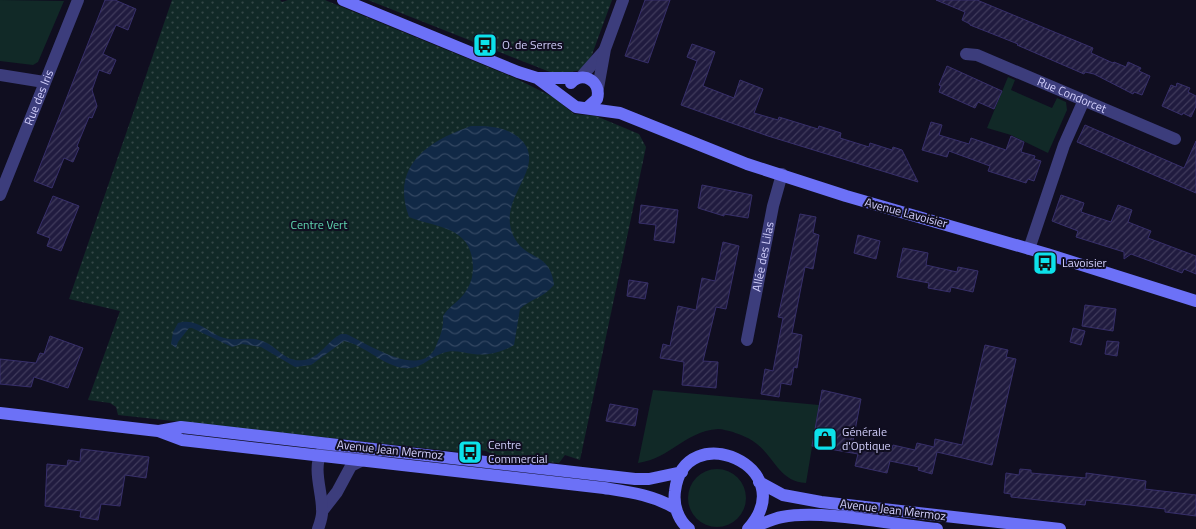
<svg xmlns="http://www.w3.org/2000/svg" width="1196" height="529" viewBox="0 0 1196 529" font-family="'Titillium Web',sans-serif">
<defs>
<pattern id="park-dots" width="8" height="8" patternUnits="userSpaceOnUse" patternTransform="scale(1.25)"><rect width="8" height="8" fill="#112927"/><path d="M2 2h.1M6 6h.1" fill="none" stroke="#334747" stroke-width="1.8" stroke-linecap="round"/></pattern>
<pattern id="water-waves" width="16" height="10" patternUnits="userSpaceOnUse" patternTransform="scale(1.25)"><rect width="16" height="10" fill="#112946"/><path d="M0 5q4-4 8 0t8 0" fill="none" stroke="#334762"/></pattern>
<pattern id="building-hatch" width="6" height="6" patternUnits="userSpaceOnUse" patternTransform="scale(1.25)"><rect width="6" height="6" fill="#201b3f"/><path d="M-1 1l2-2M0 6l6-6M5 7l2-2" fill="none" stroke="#403b5c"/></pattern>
</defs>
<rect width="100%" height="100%" fill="#100e20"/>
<!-- grass -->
<path fill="#112927" d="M 0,0 L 64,1 L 38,62 L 33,65 L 0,61 Z
M 1008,77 L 1015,80 L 1011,90 L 1052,108 L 1057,98 L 1066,102 L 1067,110 L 1048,153 L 1011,135 L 987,128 Z
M 653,390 L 819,405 L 806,483 C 779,481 775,458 757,444 C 750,438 741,435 733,432 C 728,431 723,429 718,429 C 683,432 672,458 638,463 Z
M688 498a29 29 0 1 1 58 0a29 29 0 1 1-58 0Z"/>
<!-- park -->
<path fill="url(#park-dots)" d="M 172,0 L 280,0 L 282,2 L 288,0 L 325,0 L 515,78 L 553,97 L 574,114 L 596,116 L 639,134 L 646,147 L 580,460 L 565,455 L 559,463 L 498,458 L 486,451 L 464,448 L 460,452 L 118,415 L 116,407 L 110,403 L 88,400 L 120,311 L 69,299 Z
M 368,0 L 612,0 L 590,60 L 584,65 L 582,70 L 564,73 L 550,72 Z"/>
<!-- water -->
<path fill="url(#water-waves)" d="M 471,126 C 487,126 504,126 518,137 C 552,165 496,196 513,235 C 525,262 550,250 554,285 C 543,298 532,298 520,309 L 514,345 C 502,352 488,356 473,354 C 463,353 453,349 443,353 C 428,358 421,370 404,368 C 383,366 365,345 344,341 L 311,365 L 295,367 L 261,347 L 242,344 L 232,347 L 192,328 L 189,328 L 178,342 L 176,348 L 171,344 L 173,332 L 178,323 C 197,317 208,333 224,338 C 235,341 248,337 259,340 C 277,344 283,363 304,360 C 320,358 327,341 341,334 L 346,334 C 367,343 422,381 436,346 C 440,336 444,328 443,316 C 449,306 460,301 466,291 C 473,281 474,269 472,258 C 467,226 433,227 409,217 C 390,166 428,141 471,126 Z"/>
<!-- building -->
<path fill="url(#building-hatch)" stroke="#372f6a" d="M 105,0 L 115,0 L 136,9 L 128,30 L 116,25 L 103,54 L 116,60 L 110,74 L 99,70 L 92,90 L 97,106 L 92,118 L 89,117 L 77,146 L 79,148 L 73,162 L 64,158 L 52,188 L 34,181 Z
M 645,0 L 670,0 L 648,63 L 625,56 Z
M 936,0 L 977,0 L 1093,48 L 1091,53 L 1113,63 L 1114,62 L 1126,67 L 1128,62 L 1141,68 L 1139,71 L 1150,76 L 1142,95 L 1134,92 L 1133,94 L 1094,74 L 1085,72 L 1084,74 L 1017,45 L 1018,44 L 970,25 L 970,24 L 962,20 L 965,12 Z
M 692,44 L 715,52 L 703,86 L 734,98 L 740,80 L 763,89 L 754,113 L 778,120 L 779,117 L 818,129 L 819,126 L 841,133 L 840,138 L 869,147 L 870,143 L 892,150 L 893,147 L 902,150 L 918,182 L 768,136 L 681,105 L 697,61 L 687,57 Z
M 947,66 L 1002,91 L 994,109 L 978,102 L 975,108 L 939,92 L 941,86 L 939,85 Z
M 1177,83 L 1190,88 L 1188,92 L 1196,96 L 1196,106 L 1191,117 L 1183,113 L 1182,115 L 1162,106 L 1171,85 L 1176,87 Z
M 931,122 L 942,125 L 939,135 L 969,144 L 971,138 L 1006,150 L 1011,136 L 1024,142 L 1021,152 L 1035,156 L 1034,159 L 1041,161 L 1034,181 L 1028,179 L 1026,183 L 988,171 L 990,166 L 949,151 L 947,157 L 922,150 Z
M 1085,125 L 1184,168 L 1196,141 L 1196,193 L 1077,142 Z
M 702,185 L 752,195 L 748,218 L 724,214 L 724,216 L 698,208 Z
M 1061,195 L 1084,203 L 1081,212 L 1111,222 L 1118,205 L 1132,210 L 1128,222 L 1151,231 L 1148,238 L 1196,256 L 1196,274 L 1184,269 L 1182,273 L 1131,254 L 1124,259 L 1124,252 L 1076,237 L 1078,231 L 1052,221 Z
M 53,196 L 79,206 L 61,251 L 47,246 L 50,238 L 37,233 Z
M 641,205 L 678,210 L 674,243 L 654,240 L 656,225 L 639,223 Z
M 800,214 L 816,217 L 813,233 L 819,235 L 813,269 L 805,267 L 792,333 L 802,335 L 797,368 L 794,367 L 791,385 L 781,383 L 779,397 L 761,394 L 765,369 L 773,371 L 783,318 L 778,317 Z
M 858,235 L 880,241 L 876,259 L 854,253 Z
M 723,242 L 739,246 L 726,309 L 716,307 L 703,361 L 718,362 L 716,388 L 682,385 L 684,362 L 660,358 L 663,344 L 670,346 L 678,306 L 696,310 L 702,278 L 715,281 Z
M 903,248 L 928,253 L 926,265 L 957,272 L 958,267 L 978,271 L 973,292 L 951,287 L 950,292 L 928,288 L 929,283 L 897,277 Z
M 629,280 L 648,283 L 645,299 L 627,296 Z
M 1085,305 L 1116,309 L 1113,331 L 1082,326 Z
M 1073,328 L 1085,331 L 1081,345 L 1070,342 Z
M 50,336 L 83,348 L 68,388 L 34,377 L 31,387 L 0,384 L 0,359 L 36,363 L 40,353 L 44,354 Z
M 1107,341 L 1119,342 L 1117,356 L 1105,354 Z
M 985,345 L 1008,350 L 1006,357 L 1016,359 L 992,465 L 937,452 L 932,474 L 918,470 L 919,467 L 890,461 L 887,473 L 855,466 L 858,454 L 812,446 L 822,390 L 861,399 L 853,441 L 892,449 L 893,445 L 915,450 L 917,443 L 934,447 L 935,439 L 962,445 Z
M 610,404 L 638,409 L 635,426 L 606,421 Z
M 81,449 L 149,457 L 146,478 L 125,475 L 120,506 L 101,504 L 98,520 L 80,517 L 81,511 L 45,506 L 47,464 L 67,466 L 68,460 L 80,462 Z
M 1020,469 L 1031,470 L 1031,473 L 1086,478 L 1086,473 L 1146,481 L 1145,489 L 1196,495 L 1196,516 L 1165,512 L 1165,509 L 1086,500 L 1085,505 L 1011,497 L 1011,494 L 1004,493 L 1006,473 L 1019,475 Z"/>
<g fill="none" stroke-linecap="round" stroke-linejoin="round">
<!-- minor -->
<g stroke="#3c3d7c" stroke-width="12">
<path id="s1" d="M 966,54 L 977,55 L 1175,139"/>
<path d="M 0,75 L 44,82"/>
<path d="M 581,77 L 604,51"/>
<path d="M 598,88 L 605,49 L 623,0"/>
<path id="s2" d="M 0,195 L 78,0"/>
<path d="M 1029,249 L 1064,145 L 1084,100"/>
<path id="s3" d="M 747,340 L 773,206 L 782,174"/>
<path d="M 323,510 L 337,492 L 351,466 L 363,460"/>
<path d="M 318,529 C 320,523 323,516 322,509 C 322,491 312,468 322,451 L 368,455 L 379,451"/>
</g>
<!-- secondary -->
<path stroke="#6c71f7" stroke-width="12" d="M 343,0 L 518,72 L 537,78 L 577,78
M 537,78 L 576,107 L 620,113 L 747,164 L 846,196 L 1047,254 L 1196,301
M 571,83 C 583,70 602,82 597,99 L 587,108
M 0,413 L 158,431 L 182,440 L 604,488 C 629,492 653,495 675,508
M 159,431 L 181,427 L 635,479 L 649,479 L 682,472
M 759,482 L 783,495 L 821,502 L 1060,529
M 689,529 C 678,520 673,505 675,491 C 684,416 804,467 748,529
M 749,529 C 760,525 771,519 782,517 C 823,509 894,525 937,529"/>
</g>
<!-- icons -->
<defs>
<g id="bus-square" transform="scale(1.25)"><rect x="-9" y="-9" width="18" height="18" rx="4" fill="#0de1ea" stroke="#100e20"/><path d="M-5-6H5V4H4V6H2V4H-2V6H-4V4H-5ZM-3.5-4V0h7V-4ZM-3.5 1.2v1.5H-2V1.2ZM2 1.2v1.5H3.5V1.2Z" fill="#111"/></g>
<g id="shop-square" transform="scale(1.25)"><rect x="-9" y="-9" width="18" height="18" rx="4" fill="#0de1ea" stroke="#100e20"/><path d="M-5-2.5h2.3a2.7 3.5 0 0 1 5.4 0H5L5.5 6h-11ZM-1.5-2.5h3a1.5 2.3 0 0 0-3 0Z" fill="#111"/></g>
</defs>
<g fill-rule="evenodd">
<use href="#bus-square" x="485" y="45"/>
<use href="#bus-square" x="1045" y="263"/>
<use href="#shop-square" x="825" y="439"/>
<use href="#bus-square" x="470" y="452"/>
</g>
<g text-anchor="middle" stroke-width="4" stroke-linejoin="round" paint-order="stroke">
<!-- poi labels -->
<g font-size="12" fill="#d2cffc" stroke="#100e20" text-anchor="start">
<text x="502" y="49">O. de Serres</text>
<text x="1062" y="267">Lavoisier</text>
<text x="842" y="436">Générale<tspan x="842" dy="14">d'Optique</tspan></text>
<text x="488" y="449">Centre<tspan x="488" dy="14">Commercial</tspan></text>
</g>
<!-- street labels -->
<g font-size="12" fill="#d2cffc" stroke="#100e20">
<text dy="4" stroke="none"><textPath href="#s1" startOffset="114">Rue Condorcet</textPath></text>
<text dy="4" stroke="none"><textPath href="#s2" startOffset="105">Rue des Iris</textPath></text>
<text transform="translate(906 213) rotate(15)" y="4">Avenue Lavoisier</text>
<text dy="4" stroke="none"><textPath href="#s3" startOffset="85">Allée des Lilas</textPath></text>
<text transform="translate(390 450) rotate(6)" y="4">Avenue Jean Mermoz</text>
<text transform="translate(893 510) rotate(7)" y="4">Avenue Jean Mermoz</text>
</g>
<!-- park labels -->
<g font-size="12" fill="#60d8b3" stroke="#100e20">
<text x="319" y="229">Centre Vert</text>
</g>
</g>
</svg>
